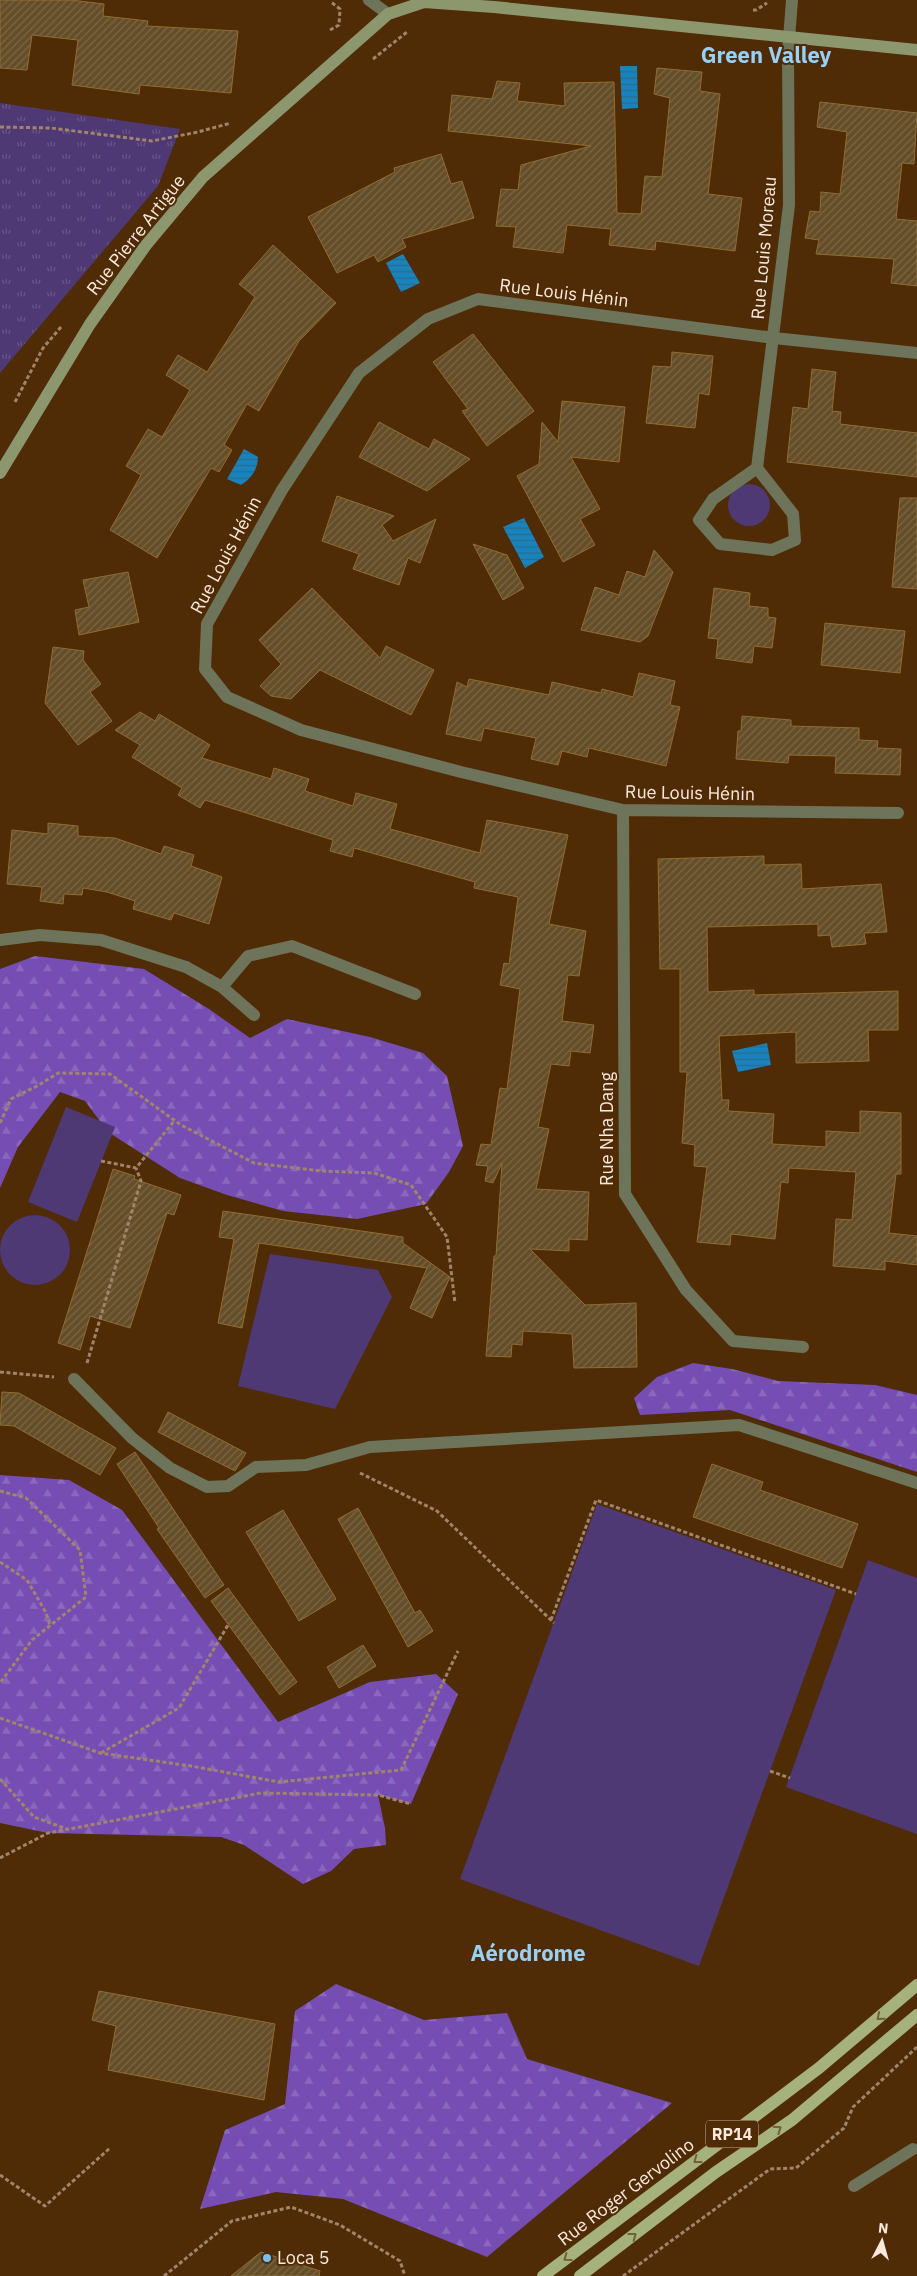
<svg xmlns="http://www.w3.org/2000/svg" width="917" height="2276" viewBox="0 0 917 2276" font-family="'IBM Plex Sans',sans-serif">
<defs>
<pattern id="grass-tufts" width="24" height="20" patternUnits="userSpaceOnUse" patternTransform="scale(1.25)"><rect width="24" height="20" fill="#4f3974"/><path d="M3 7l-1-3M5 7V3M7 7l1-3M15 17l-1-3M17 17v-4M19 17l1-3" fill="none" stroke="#695687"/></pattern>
<pattern id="forest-firs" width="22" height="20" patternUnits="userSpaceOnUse" patternTransform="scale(1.25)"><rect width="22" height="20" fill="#764eb3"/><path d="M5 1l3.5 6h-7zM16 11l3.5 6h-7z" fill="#8a68bd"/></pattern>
<pattern id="water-rules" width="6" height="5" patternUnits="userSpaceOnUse" patternTransform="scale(1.25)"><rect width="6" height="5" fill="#1883bd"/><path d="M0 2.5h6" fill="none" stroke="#2c6b8c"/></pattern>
<pattern id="building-hatch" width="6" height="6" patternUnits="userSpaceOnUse" patternTransform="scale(1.25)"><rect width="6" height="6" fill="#644d27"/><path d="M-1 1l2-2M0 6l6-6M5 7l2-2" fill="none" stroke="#7b6746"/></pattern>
</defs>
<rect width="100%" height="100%" fill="#4f2b06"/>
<!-- grass -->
<path fill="url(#grass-tufts)" d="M 0,103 L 180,129 L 158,186 L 0,373 Z"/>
<!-- forest -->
<path fill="url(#forest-firs)" d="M 35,956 L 144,969 L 209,1009 L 250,1038 L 287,1019 L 370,1037 L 423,1053 L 447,1076 L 463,1146 L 449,1172 L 426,1204 L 357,1219 L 283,1211 L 227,1195 L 180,1178 L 108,1132 L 85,1101 L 60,1092 L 18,1147 L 0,1188 L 0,969 Z
M 693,1363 L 732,1369 L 778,1381 L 875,1385 L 917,1395 L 917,1472 L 730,1410 L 640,1415 L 634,1398 L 657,1377 Z
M 0,1475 L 69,1480 L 122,1510 L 278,1722 L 370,1682 L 436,1674 L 458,1694 L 411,1804 L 378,1795 L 385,1828 L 386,1845 L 354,1849 L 331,1871 L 303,1884 L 244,1845 L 221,1837 L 48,1833 L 0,1823 Z
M 336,1984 L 424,2020 L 507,2013 L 527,2059 L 672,2103 L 487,2257 L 343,2199 L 276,2192 L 200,2209 L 225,2130 L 285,2104 L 295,2011 Z"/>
<!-- garden -->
<path fill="#4f3974" d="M728 505a21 21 0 1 1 42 0a21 21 0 1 1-42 0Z
M 66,1107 L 115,1127 L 77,1222 L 28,1202 Z
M0 1250a35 35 0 1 1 70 0a35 35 0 1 1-70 0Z
M 270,1254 L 378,1270 L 392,1297 L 335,1409 L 238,1386 Z
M 597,1504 L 836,1590 L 699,1966 L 460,1879 Z
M 868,1560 L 917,1578 L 917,1834 L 786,1787 Z"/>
<!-- water -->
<path fill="url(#water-rules)" d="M 620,66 L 637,66 L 638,108 L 622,109 Z
M 403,254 L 420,283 L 401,292 L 386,263 Z
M 244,449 L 258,457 C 258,469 251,479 241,485 L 227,479 Z
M 524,518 L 544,557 L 525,568 L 503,527 Z
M 767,1043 L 771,1065 L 738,1072 L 732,1051 Z"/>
<!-- building -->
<path fill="url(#building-hatch)" stroke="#906e31" d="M 0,0 L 71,0 L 104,4 L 103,16 L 148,21 L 147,26 L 238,31 L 231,93 L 140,85 L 139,94 L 72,85 L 78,40 L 32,35 L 27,70 L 0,68 Z
M 657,68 L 702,72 L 700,91 L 720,94 L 708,194 L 742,198 L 735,251 L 656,241 L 655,250 L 609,245 L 611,229 L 567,225 L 563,253 L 513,247 L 516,227 L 496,226 L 501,189 L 518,190 L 521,165 L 591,146 L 448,131 L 452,95 L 492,99 L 497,81 L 520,83 L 517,101 L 565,106 L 564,83 L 614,82 L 617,213 L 641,214 L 645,176 L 662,177 L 670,98 L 654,94 Z
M 820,102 L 917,113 L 914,164 L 902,163 L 896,219 L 917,221 L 917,286 L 891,283 L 894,259 L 816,254 L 819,240 L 805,238 L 810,211 L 820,212 L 821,192 L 840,194 L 847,132 L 817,127 Z
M 441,154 L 451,184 L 462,181 L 474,218 L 402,239 L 406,247 L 378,262 L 374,255 L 337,273 L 308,217 L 395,172 L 394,168 Z
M 273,245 L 336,303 L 299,341 L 259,411 L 247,404 L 224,445 L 232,450 L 219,472 L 211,468 L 157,558 L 110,530 L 141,475 L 126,466 L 148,429 L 162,437 L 190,390 L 166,375 L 178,355 L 207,372 L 255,297 L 239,284 Z
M 473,334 L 534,411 L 487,446 L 462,411 L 468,409 L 433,362 Z
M 672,352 L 713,356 L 709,395 L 699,393 L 695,428 L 646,423 L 653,366 L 671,367 Z
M 812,369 L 836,372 L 832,411 L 841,412 L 840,424 L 917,433 L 917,477 L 787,462 L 793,407 L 808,409 Z
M 562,401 L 625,407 L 619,462 L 571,457 L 600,509 L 580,519 L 595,545 L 563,562 L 517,476 L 539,464 L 542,422 L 558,442 Z
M 379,422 L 429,449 L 434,439 L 470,459 L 427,491 L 359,457 Z
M 337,496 L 394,516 L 382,525 L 393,541 L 436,519 L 420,563 L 408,558 L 399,585 L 353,569 L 359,554 L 322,541 Z
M 900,498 L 917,498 L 917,589 L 892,587 Z
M 473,544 L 507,555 L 524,588 L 503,600 Z
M 654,550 L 673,572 L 648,636 L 640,642 L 581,630 L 595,587 L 619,595 L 627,571 L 645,577 Z
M 128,572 L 139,622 L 79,635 L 75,610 L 89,607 L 83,580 Z
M 312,588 L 380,658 L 386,646 L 434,670 L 411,715 L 320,670 L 291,699 L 271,696 L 260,686 L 281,664 L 259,640 Z
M 714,588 L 750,593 L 749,606 L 768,608 L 768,617 L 776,618 L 772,648 L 754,646 L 752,663 L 716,658 L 718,639 L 708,638 Z
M 825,623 L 905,631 L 900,673 L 821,665 Z
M 53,647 L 84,651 L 83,660 L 101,684 L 90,692 L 112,721 L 78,745 L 45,703 Z
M 639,673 L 675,681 L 670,705 L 680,707 L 666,766 L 589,748 L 587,757 L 562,751 L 558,765 L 531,759 L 536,738 L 484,728 L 481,741 L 446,734 L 457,682 L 467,687 L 469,679 L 549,695 L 552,682 L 601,693 L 602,689 L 633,697 Z
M 140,712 L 155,721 L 159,714 L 210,745 L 202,758 L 271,779 L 274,768 L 309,779 L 305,791 L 353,806 L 356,793 L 397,804 L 390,829 L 480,853 L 487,820 L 568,835 L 549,924 L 586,931 L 579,976 L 568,975 L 562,1021 L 594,1025 L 590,1053 L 571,1051 L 569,1066 L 551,1064 L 538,1127 L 549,1129 L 536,1189 L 589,1192 L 587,1240 L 569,1239 L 569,1251 L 530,1249 L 585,1305 L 636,1303 L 637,1367 L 574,1368 L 572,1334 L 523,1331 L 522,1345 L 512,1344 L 511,1357 L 486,1356 L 494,1256 L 496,1256 L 502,1163 L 493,1183 L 485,1181 L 488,1166 L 476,1165 L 481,1144 L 491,1145 L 500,1088 L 507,1089 L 520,989 L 500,985 L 504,963 L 509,964 L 518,897 L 474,888 L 475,882 L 354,848 L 352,857 L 330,851 L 333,840 L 205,800 L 200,808 L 178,795 L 182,788 L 132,757 L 140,745 L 115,730 Z
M 742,716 L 791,720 L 791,726 L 859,728 L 859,740 L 878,741 L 877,748 L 901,749 L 900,775 L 835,773 L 836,756 L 789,755 L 788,763 L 736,759 L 738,731 L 741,731 Z
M 48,823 L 78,826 L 78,836 L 115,838 L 161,854 L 164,846 L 194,855 L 191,866 L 222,877 L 209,924 L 174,913 L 171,920 L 133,909 L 135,901 L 107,892 L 83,888 L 82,895 L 64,894 L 63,904 L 40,901 L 42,887 L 7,884 L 12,830 L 48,834 Z
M 764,856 L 764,865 L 801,864 L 802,889 L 881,884 L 887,932 L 864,933 L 866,944 L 832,947 L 830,935 L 818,936 L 818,924 L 707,927 L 708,992 L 754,990 L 754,995 L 898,991 L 898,1030 L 868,1030 L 869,1061 L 796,1063 L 796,1032 L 719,1036 L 722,1100 L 729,1100 L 728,1111 L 774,1114 L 772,1144 L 826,1147 L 826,1131 L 860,1133 L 860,1111 L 901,1113 L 901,1174 L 896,1174 L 889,1233 L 917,1236 L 917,1265 L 885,1261 L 885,1270 L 833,1266 L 836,1219 L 852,1220 L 856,1172 L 789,1168 L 788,1183 L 781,1182 L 775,1239 L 731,1234 L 730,1245 L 697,1242 L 707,1167 L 694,1166 L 695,1145 L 682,1143 L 687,1072 L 680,1072 L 680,969 L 660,969 L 658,859 Z
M 113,1169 L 135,1176 L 134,1179 L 181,1195 L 174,1215 L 167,1213 L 130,1328 L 90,1316 L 80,1350 L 58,1343 Z
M 223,1211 L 403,1237 L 403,1243 L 450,1277 L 432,1318 L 410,1308 L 427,1268 L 259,1243 L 242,1328 L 218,1323 L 234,1239 L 219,1237 Z
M 2,1392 L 19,1393 L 116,1448 L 100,1475 L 14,1426 L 0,1425 Z
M 168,1412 L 246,1453 L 235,1471 L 158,1432 Z
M 135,1452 L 224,1585 L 205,1598 L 157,1529 L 159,1528 L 117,1464 Z
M 712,1464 L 763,1482 L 760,1490 L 858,1524 L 842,1568 L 693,1517 Z
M 358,1508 L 415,1613 L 420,1610 L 433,1631 L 408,1647 L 338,1519 Z
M 283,1510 L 336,1599 L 299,1621 L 246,1532 Z
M 228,1588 L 297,1682 L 280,1695 L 211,1601 Z
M 363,1645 L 376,1666 L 339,1688 L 327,1667 Z
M 99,1991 L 275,2024 L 264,2100 L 108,2070 L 116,2026 L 92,2020 Z
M 261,2252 L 320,2271 L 319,2276 L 231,2276 Z"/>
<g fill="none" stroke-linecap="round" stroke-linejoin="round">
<!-- path -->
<path stroke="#a1856b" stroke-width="3" stroke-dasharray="4 2.5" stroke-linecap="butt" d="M 753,10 L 756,10 L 767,3
M 330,30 L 339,25 L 340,9 L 331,2
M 373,59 L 407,32
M 0,127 L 51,128 L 152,141 L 198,132 L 231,123
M 15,402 L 43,348 L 61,327
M 0,1123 L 11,1099 L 39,1085 L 58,1073 L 110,1074 L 181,1125 L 254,1163 L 321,1171 L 374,1173 L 411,1185 L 447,1237 L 455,1303
M 101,1161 L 136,1168 L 175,1120
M 87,1363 L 141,1181 L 136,1168
M 0,1372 L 54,1377
M 360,1473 L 437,1511 L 554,1623
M 0,1491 L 26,1498 L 80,1550 L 86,1597 L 32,1640 L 0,1683
M 0,1562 L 27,1580 L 45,1611 L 50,1625
M 551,1620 L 596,1500 L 856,1594
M 0,1718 L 100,1753 L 191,1766 L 279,1782 L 401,1770 L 458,1651
M 101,1753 L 179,1708 L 228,1625
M 770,1771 L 790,1778
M 0,1779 L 34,1817 L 67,1829
M 0,1858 L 48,1833 L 261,1793 L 378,1795 L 411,1804
M 0,2175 L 45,2206 L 110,2148
M 164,2276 L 232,2221 L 291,2207 L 340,2225 L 400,2261 L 405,2276
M 623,2276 L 770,2169 L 796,2168 L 844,2128 L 853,2107 L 917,2047"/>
<!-- service -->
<path stroke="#6d745a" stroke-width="12" d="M 186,967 L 222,987 L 248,956 L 292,946 L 415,994
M 222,987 L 254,1015
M 74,1379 L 132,1438 L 170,1468 L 207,1487 L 228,1486 L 256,1467 L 306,1465 L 370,1447 L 739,1425 L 917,1483
M 854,2186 L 913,2149"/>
<!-- minor -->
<path stroke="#6d745a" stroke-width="12" d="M 369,0 L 388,14
M 757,468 L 713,499 L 699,520 L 720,544 L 772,550 L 795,540 L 793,514 L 757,468 L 789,205 L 788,52 L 792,0
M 623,810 L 625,1194 L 686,1290 L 733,1341 L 803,1347
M 898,813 L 623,810 L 461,772 L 301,730 L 227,697 L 205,669 L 207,624 L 282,490 L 359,373 L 428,319 L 478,299 L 774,338 L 917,353
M 0,940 L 40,935 L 101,940 L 186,967"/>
<!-- secondary -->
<path stroke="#8d976d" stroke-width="12" d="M 0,473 L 90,324 L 146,245 L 203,177 L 388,14 L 424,2 L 494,7 L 917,50"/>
<!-- primary -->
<path stroke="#a5b27b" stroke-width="12" d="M 543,2276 L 819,2068 L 917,1985
M 580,2276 L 716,2172 L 792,2120 L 917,2015"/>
</g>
<!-- one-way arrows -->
<defs><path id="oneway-chevron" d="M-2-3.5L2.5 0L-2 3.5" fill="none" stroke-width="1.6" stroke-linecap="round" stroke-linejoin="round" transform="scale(1.25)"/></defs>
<g stroke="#716135">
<use href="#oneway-chevron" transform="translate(880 2017) rotate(140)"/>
<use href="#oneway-chevron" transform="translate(778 2129) rotate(-35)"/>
<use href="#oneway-chevron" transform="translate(697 2160) rotate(143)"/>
<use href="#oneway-chevron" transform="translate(633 2236) rotate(-37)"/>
<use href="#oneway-chevron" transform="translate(567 2258) rotate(144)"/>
</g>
<!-- markers -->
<circle fill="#72c1f5" stroke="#4f2b06" stroke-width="2" cx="267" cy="2258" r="5"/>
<g text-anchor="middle" stroke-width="4" stroke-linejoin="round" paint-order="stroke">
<!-- shield labels -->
<rect fill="#4f2b06" stroke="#c7b09b" stroke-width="1" x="706" y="2120.5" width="52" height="27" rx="4"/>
<g font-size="16" font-weight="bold" fill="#fbe9db">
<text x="732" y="2140">RP14</text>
</g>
<!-- street labels -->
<g font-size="18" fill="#fbe9db" stroke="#4f2b06">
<text transform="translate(136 235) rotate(-52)" y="6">Rue Pierre Artigue</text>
<text transform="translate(764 248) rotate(-85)" y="6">Rue Louis Moreau</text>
<text transform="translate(564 293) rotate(7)" y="6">Rue Louis Hénin</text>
<text transform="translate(226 555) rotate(-62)" y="6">Rue Louis Hénin</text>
<text transform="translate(690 793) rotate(1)" y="6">Rue Louis Hénin</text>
<text transform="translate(607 1129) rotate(-90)" y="6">Rue Nha Dang</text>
<text transform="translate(626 2192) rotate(-37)" y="6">Rue Roger Gervolino</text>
</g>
<!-- poi labels -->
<g font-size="18" fill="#fbe9db" stroke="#4f2b06" text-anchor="start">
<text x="277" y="2264">Loca 5</text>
</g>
<!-- district labels -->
<g font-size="22" font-weight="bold" fill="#98d0f7" stroke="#4f2b06">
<text x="766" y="63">Green Valley</text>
<text x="528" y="1961">Aérodrome</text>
</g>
</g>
<!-- north arrow -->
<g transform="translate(882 2241) rotate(6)" stroke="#4f2b06" stroke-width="4" paint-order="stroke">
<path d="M0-4L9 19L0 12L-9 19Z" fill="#fbe9db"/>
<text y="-8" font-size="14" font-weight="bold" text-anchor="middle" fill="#fbe9db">N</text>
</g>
</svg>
